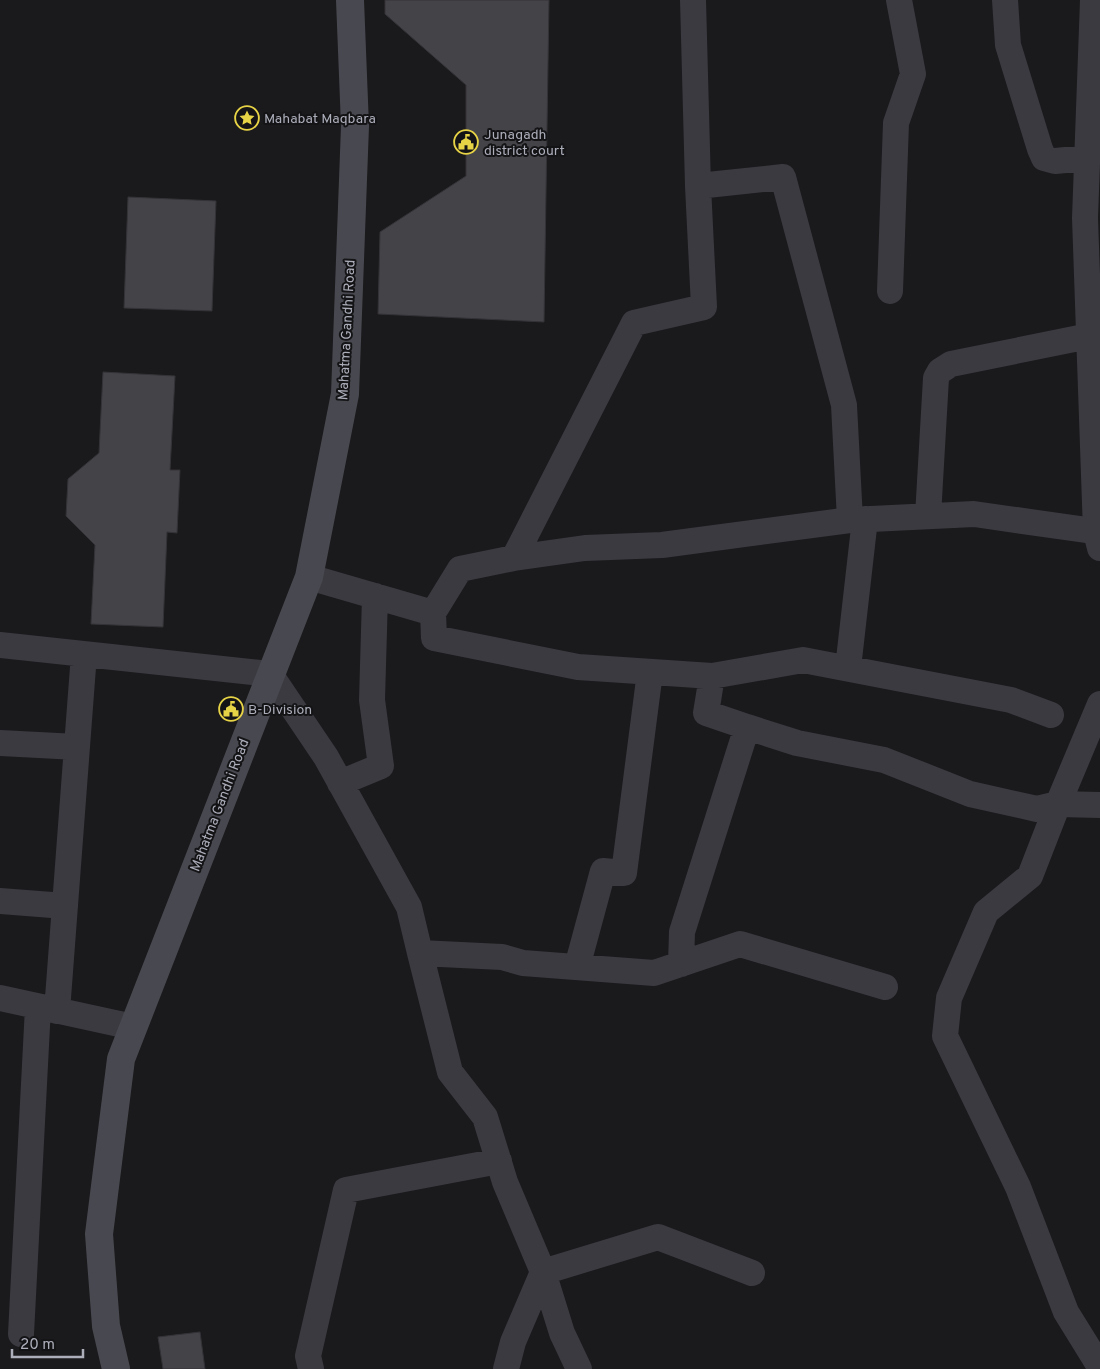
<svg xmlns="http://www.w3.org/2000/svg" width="1100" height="1369" viewBox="0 0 1100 1369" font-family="Overpass,sans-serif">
<rect width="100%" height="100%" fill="#1a191b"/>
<!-- building -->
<path fill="#444348" stroke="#343337" d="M 385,0 L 549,0 L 544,322 L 378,314 L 380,232 L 466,176 L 466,85 L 385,14 Z
M 128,197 L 216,201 L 212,311 L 124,308 Z
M 103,372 L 175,376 L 170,470 L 180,470 L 177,533 L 167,532 L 163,627 L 91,624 L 95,545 L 66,516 L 68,479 L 99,453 Z
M 200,1332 L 205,1369 L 163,1369 L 158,1337 Z"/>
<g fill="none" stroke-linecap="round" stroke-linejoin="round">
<!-- street -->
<path stroke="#3b3a40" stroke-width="26" d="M 1005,0 L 1008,45 L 1040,149 L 1044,158 L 1055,161 L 1087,158
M 1093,0 L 1085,218 L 1096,532 L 1100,548
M 698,186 L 783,177 L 844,405 L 850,520
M 890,291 L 896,123 L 913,74 L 899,0
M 928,516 L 936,378 L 940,371 L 951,364 L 1089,336
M 514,558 L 634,323 L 704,307 L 698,186 L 693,0
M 309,577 L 433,613 L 434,638 L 578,667 L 712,676 L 706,713 L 747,727 L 682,932 L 681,964
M 433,613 L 460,569 L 514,558 L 585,548 L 662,545 L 850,520 L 974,514 L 1100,532
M 0,645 L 270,674 L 326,757 L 409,907 L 420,953 L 502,957 L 523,963 L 654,973 L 740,944 L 885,987
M 848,668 L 865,519
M 712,676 L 803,660 L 1011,700 L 1051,715
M 1100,704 L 1058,804 L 1100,805
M 747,727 L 797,743 L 884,760 L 970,794 L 1037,809 L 1058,804 L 1030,876 L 986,912 L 949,998 L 945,1036 L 1018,1187 L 1066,1312 L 1100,1367
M 0,743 L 77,747
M 340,783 L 381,766 L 372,700 L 375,596
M 0,901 L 65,906
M 420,953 L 450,1072 L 485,1117 L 505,1182 L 543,1272 L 562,1333 L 579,1369
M 577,967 L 603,871 L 624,873 L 650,672
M 0,998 L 133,1027
M 57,1011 L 84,654
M 21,1334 L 38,1007
M 311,1369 L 308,1356 L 346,1190 L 499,1161
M 506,1369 L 513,1342 L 543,1272 L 658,1237 L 752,1273"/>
<!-- secondary -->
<path stroke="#484950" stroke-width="28" d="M 116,1369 L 106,1326 L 99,1234 L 121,1059 L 309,577 L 345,394 L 355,126 L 350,0"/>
</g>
<!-- icons -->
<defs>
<g id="sight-ring" transform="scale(1.25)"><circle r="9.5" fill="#141416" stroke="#e7d346" stroke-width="1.5"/><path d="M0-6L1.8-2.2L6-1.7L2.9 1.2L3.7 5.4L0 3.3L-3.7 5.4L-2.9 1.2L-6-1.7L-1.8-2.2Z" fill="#e7d346"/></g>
<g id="civic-ring" transform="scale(1.25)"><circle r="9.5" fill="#141416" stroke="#e7d346" stroke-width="1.5"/><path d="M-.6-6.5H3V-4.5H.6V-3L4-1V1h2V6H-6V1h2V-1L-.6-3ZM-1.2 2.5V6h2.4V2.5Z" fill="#e7d346"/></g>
</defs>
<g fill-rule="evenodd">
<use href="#sight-ring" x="247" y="118"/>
<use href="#civic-ring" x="466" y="142"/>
<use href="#civic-ring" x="231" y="709"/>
</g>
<g text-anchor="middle" stroke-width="4" stroke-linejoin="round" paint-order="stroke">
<!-- poi labels -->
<g font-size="14" fill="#acaeba" stroke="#141416" text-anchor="start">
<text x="264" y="123">Mahabat Maqbara</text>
<text x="484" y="139">Junagadh<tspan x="484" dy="16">district court</tspan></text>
<text x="248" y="714">B-Division</text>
</g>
<!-- street labels -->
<g font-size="14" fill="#acaeba" stroke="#141416">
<text transform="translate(346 330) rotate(-87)" y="5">Mahatma Gandhi Road</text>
<text transform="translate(219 805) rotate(-69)" y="5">Mahatma Gandhi Road</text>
</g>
</g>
<!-- scale -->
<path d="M12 1349v8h71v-8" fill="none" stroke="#acaeba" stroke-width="2.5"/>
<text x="20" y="1349" font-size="15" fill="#acaeba" stroke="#141416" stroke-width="4" paint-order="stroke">20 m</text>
</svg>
